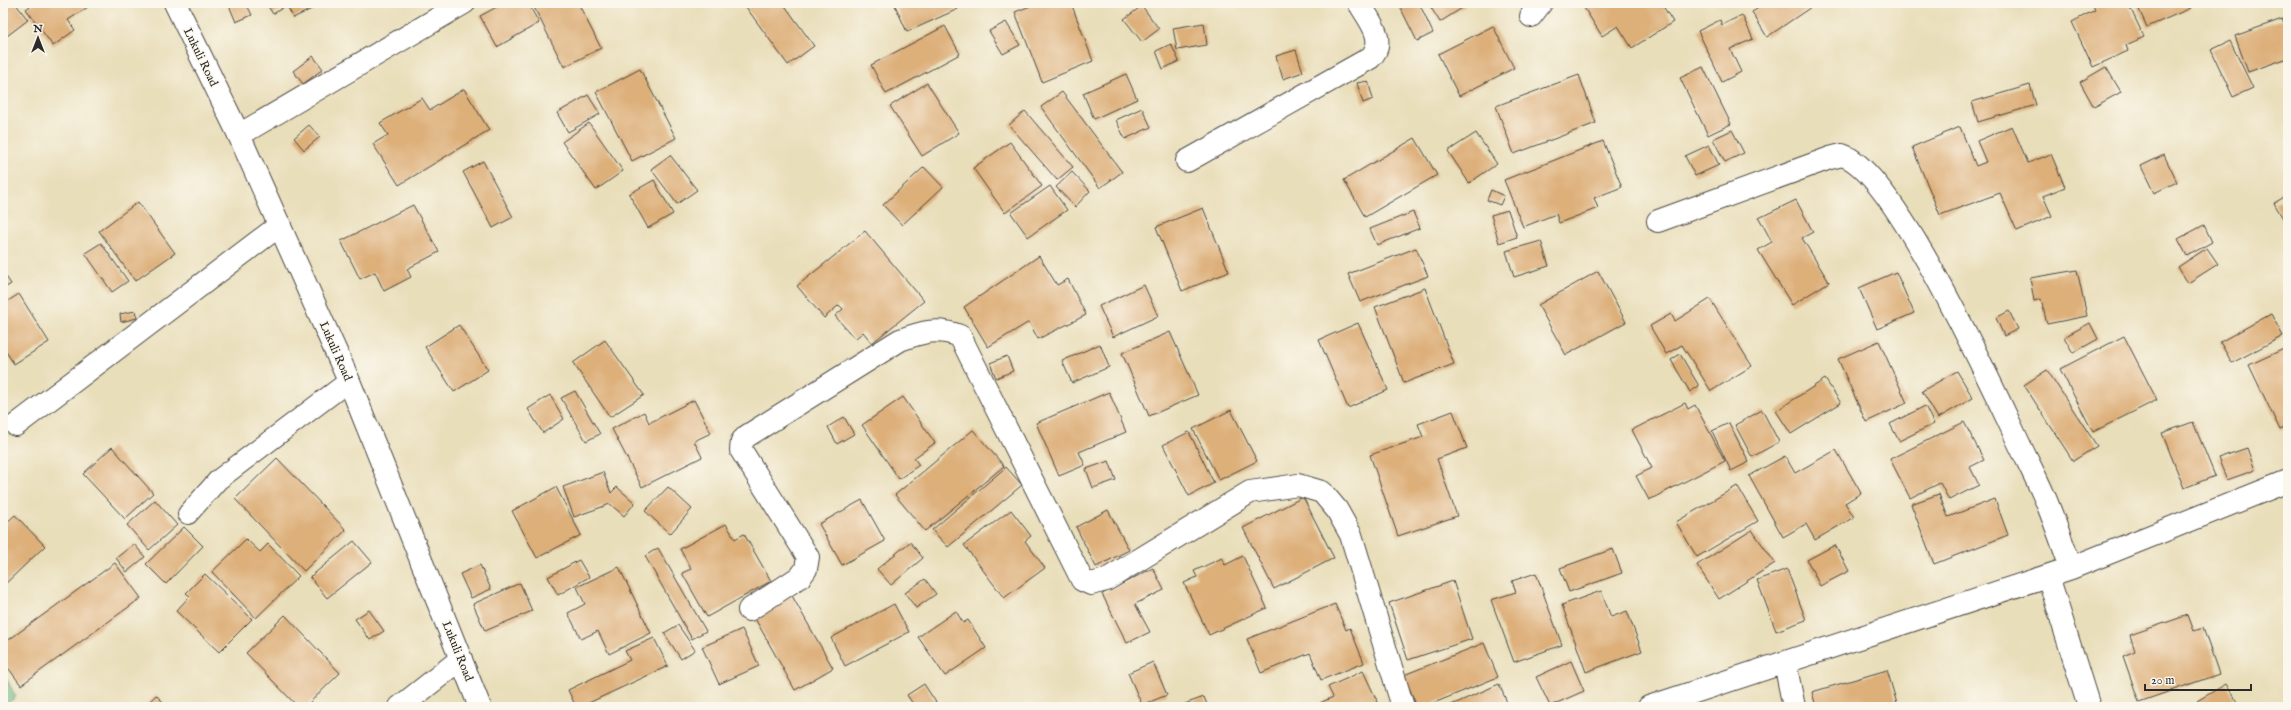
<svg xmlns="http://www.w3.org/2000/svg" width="2291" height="710" viewBox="0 0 2291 710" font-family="'IM FELL English',serif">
<rect width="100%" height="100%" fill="#fbf7ec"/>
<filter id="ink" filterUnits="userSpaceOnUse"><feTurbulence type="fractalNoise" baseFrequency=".025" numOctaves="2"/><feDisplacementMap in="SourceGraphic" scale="8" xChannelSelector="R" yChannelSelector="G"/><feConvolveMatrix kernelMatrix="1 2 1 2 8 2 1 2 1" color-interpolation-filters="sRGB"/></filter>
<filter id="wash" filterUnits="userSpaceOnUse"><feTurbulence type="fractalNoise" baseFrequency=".012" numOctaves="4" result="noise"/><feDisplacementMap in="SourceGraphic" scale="16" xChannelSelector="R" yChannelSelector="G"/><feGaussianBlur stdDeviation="0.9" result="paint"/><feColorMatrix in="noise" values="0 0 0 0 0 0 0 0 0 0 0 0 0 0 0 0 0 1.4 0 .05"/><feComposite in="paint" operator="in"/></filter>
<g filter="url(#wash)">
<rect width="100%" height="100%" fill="#e9deba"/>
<!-- forest -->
<path fill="#71bc84" stroke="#4e7458" d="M 3,672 L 16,697 L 3,707 Z"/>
<g id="blocks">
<!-- building -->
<path fill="#ddaf79" d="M 3,3 L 15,3 L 28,20 L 3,39 Z
M 35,3 L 85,3 L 88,7 L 68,20 L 75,30 L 53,46 L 26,9 Z
M 228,3 L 246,3 L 252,15 L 236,22 Z
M 266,3 L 319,3 L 320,5 L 293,18 L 287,5 L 273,14 Z
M 504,3 L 528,3 L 539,23 L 497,47 L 480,16 Z
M 532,3 L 578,3 L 601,48 L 564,67 Z
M 743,3 L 783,3 L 814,46 L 788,65 Z
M 894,3 L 955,3 L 958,9 L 907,32 Z
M 968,3 L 978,3 L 969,6 Z
M 1038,3 L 1071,3 L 1093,61 L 1042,82 L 1015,12 Z
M 1398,3 L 1419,3 L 1433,33 L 1417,41 Z
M 1428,3 L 1470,3 L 1440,22 Z
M 1581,3 L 1661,3 L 1673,22 L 1632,48 L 1618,26 L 1602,36 Z
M 1767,3 L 1817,3 L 1767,37 L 1752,12 Z
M 2092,3 L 2128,3 L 2144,37 L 2126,45 L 2128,51 L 2093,67 L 2072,22 L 2095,10 Z
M 2136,3 L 2189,3 L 2191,8 L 2147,27 Z
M 1142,6 L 1159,29 L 1142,42 L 1124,19 Z
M 1742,15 L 1753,39 L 1730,49 L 1741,72 L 1722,82 L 1698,31 L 1720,20 L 1722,25 Z
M 2282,19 L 2288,34 L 2288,58 L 2248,72 L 2235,36 Z
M 1006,22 L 1020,45 L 1003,54 L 989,31 Z
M 1204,23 L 1207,45 L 1177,50 L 1173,28 Z
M 945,26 L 960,54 L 886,94 L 871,65 Z
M 1493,26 L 1514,68 L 1459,96 L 1438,54 Z
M 2230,41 L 2253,88 L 2233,97 L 2211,50 Z
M 1171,44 L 1179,61 L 1163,69 L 1156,51 Z
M 1296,50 L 1303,72 L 1283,79 L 1276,56 Z
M 313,56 L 323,69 L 303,84 L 293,71 Z
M 1703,67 L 1731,124 L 1708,135 L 1680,78 Z
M 2106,67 L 2121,92 L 2094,107 L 2080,82 Z
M 640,69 L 676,138 L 632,161 L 596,92 Z
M 1126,74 L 1137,99 L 1094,119 L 1083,93 Z
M 1579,75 L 1596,123 L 1514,154 L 1496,106 Z
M 1368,81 L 1373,99 L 1363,103 L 1357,83 Z
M 927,83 L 959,133 L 922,156 L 890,106 Z
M 2030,85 L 2036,105 L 1978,122 L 1972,102 Z
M 464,89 L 489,130 L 399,185 L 373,144 L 388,135 L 380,123 L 422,98 L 430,110 Z
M 1062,92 L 1122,172 L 1100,188 L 1041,107 Z
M 588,95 L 600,114 L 568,132 L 557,113 Z
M 1142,108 L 1151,127 L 1125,139 L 1116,120 Z
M 1025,111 L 1073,167 L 1057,180 L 1009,125 Z
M 589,123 L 623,171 L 596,190 L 562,142 Z
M 309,125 L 320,137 L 304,150 L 294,138 Z
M 2012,126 L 2028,163 L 2051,154 L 2065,187 L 2043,196 L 2052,216 L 2017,231 L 2000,193 L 1940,215 L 1912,147 L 1960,127 L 1976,166 L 1986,162 L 1977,141 Z
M 1732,130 L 1744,153 L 1725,162 L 1713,139 Z
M 1476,133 L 1497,164 L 1469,183 L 1448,151 Z
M 1415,138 L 1437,175 L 1365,217 L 1344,180 Z
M 1603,141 L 1622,187 L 1594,198 L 1598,208 L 1559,223 L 1556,214 L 1523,227 L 1504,180 Z
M 1010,142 L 1042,186 L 1005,213 L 973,168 Z
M 1709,145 L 1719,165 L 1695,176 L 1685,156 Z
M 670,155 L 697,190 L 677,204 L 651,169 Z
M 2164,155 L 2177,182 L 2154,193 L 2141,166 Z
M 483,161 L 513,217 L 493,228 L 463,172 Z
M 924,167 L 943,187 L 902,225 L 883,205 Z
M 1072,172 L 1090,191 L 1075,207 L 1056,187 Z
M 654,180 L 673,214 L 648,228 L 629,194 Z
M 1050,186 L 1067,210 L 1028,237 L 1011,213 Z
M 1491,190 L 1504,196 L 1500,205 L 1487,200 Z
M 2288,195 L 2288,227 L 2274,203 Z
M 1796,200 L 1813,232 L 1802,238 L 1829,282 L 1792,305 L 1758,250 L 1772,242 L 1759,218 Z
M 138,202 L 175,253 L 135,281 L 99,231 Z
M 413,205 L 439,252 L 407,269 L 411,277 L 384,291 L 375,272 L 360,279 L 341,241 Z
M 1203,208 L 1229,272 L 1182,291 L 1156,227 Z
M 1508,210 L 1517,237 L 1499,243 L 1491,215 Z
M 1413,212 L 1420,228 L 1377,245 L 1370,229 Z
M 2204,225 L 2212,242 L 2187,256 L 2178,239 Z
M 865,231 L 924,301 L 872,343 L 863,332 L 855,339 L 835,316 L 843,309 L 839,305 L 824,318 L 797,286 Z
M 1541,241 L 1549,266 L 1514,277 L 1506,251 Z
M 101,243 L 128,281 L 112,292 L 85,253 Z
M 1416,248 L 1428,276 L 1360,302 L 1348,274 Z
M 2207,248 L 2218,264 L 2188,283 L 2178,267 Z
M 1039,256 L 1057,285 L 1068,279 L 1086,315 L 1038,339 L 1029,322 L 988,347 L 964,307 Z
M 2077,270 L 2087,316 L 2047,324 L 2041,299 L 2034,301 L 2030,278 Z
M 1598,271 L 1626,322 L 1566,355 L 1538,305 Z
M 3,272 L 11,284 L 3,289 Z
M 1896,272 L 1914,313 L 1877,329 L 1859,288 Z
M 1144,285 L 1158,316 L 1113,337 L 1099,306 Z
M 1425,288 L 1454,364 L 1404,383 L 1375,307 Z
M 19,294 L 49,342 L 14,364 L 3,347 L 3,304 Z
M 1710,299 L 1752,366 L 1711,391 L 1682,345 L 1666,354 L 1650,326 L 1671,314 L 1675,321 Z
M 135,311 L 137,318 L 121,322 L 120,314 Z
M 2009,311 L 2018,329 L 2004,336 L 1996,318 Z
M 2271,314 L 2283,336 L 2232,363 L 2220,342 Z
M 1358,323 L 1388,390 L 1348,408 L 1319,340 Z
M 2090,323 L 2098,339 L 2073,353 L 2064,337 Z
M 459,325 L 488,370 L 454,392 L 425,347 Z
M 1170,332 L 1198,395 L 1149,416 L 1122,353 Z
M 2124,336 L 2157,400 L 2093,432 L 2060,369 Z
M 605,340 L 644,395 L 610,417 L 573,363 Z
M 1879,341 L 1907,403 L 1866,422 L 1838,359 Z
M 1100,344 L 1109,367 L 1072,383 L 1062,361 Z
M 2288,347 L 2288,426 L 2280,430 L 2249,365 Z
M 1680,354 L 1699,386 L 1690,392 L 1671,360 Z
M 1007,356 L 1013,371 L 996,378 L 990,363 Z
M 2047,370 L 2097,446 L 2073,461 L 2024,385 Z
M 1957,371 L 1973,398 L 1938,418 L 1922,391 Z
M 1825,379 L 1841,403 L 1791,434 L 1776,411 Z
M 575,391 L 600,434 L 586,441 L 561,398 Z
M 1109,392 L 1126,432 L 1079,452 L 1085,465 L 1059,476 L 1036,423 Z
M 550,395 L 564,419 L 543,433 L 528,409 Z
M 903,397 L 935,443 L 914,458 L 919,465 L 899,479 L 862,425 Z
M 694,400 L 711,433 L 694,441 L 702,457 L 642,487 L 612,429 L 644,412 L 649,423 Z
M 1685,403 L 1688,409 L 1695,405 L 1725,461 L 1649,500 L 1636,476 L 1652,468 L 1632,430 Z
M 1925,406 L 1934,424 L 1899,441 L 1890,424 Z
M 1231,410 L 1257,461 L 1219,480 L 1193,429 Z
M 1762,410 L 1779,442 L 1752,457 L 1735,425 Z
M 1453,411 L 1467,448 L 1437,459 L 1457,516 L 1398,536 L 1370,455 L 1423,437 L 1418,424 Z
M 844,417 L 854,434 L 837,444 L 828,427 Z
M 1964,422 L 1984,460 L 1970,467 L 1979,485 L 1949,500 L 1940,483 L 1910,498 L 1890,459 Z
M 2193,422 L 2215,476 L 2184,488 L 2162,433 Z
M 1729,423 L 1749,462 L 1731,471 L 1712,431 Z
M 973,430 L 1004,466 L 925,531 L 895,495 Z
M 1189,432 L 1214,483 L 1189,496 L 1163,445 Z
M 112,447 L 153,493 L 125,519 L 83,474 Z
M 2247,448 L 2255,470 L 2227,480 L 2218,458 Z
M 1836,450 L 1861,493 L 1845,503 L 1854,517 L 1815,540 L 1806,524 L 1783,537 L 1749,476 L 1785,456 L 1795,473 Z
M 277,458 L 346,530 L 304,571 L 235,499 Z
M 1109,461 L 1116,480 L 1093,488 L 1086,469 Z
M 1006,467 L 1022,485 L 948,547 L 932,530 Z
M 603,472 L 611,493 L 617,487 L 635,503 L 624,516 L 610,504 L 574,517 L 563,487 Z
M 1737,486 L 1758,521 L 1697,557 L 1676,522 Z
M 556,487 L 581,535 L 537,558 L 512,511 Z
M 668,487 L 692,509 L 670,534 L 645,511 Z
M 1939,494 L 1948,517 L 1995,499 L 2008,535 L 1934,564 L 1911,504 Z
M 1303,497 L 1334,558 L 1274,589 L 1243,528 Z
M 155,500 L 177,525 L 149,550 L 127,525 Z
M 862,500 L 885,541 L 842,565 L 819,524 Z
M 1011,510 L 1031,536 L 1025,541 L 1045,568 L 1004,598 L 964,545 Z
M 1108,510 L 1129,550 L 1096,567 L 1076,527 Z
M 15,515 L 45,546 L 3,586 L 3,526 Z
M 726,524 L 735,539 L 744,534 L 771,581 L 707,617 L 682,573 L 691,569 L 680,549 Z
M 184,527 L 203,546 L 166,584 L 146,564 Z
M 1752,530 L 1775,563 L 1719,599 L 1697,565 Z
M 246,539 L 260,552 L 268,544 L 299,576 L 256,618 L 212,572 Z
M 354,541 L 372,562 L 327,598 L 310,577 Z
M 910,542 L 923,558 L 891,585 L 877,569 Z
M 134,544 L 145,557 L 127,572 L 116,558 Z
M 1835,545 L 1849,571 L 1820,586 L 1807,560 Z
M 658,548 L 706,631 L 692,639 L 645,556 Z
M 1613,549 L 1622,573 L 1569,592 L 1560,568 Z
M 1243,556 L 1267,608 L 1209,635 L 1184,583 L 1197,577 L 1194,571 L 1222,558 L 1225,565 Z
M 579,560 L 589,577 L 558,595 L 548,577 Z
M 115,563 L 141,598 L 21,685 L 3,661 L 3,644 Z
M 480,565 L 491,589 L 471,598 L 460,574 Z
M 619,567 L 651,633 L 609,654 L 598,631 L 581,639 L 568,613 L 585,604 L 577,587 Z
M 1153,568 L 1164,590 L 1135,604 L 1150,632 L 1127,643 L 1102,594 Z
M 1787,569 L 1806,620 L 1776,631 L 1757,580 Z
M 1536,573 L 1562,645 L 1514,662 L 1491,600 L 1516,592 L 1512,581 Z
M 205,574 L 252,619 L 219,652 L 176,611 L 190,596 L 186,593 Z
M 925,579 L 936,594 L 916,608 L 905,593 Z
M 1453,581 L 1472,639 L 1408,660 L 1389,603 Z
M 520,583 L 532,611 L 485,631 L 473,604 Z
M 1601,591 L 1611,617 L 1627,611 L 1642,651 L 1586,672 L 1562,605 Z
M 791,594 L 833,668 L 795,690 L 753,615 Z
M 894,604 L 909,632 L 845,666 L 831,638 Z
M 1335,604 L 1346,630 L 1350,628 L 1364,663 L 1321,680 L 1310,653 L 1261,673 L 1247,639 Z
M 369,610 L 384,631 L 370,640 L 355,619 Z
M 956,611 L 963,623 L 968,620 L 986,648 L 945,676 L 918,637 Z
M 285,615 L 340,673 L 305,707 L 298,707 L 246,653 Z
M 2188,615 L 2194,631 L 2203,628 L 2219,674 L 2139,702 L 2123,656 L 2135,651 L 2130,635 Z
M 678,625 L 695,650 L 681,659 L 664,633 Z
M 742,629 L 759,666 L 719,684 L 702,647 Z
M 654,638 L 668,666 L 580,707 L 576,707 L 568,690 L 630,660 L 625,651 Z
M 1484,643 L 1498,677 L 1424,707 L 1417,707 L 1404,675 Z
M 1571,661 L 1584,691 L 1550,706 L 1536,677 Z
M 1153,662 L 1167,695 L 1142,705 L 1128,673 Z
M 1887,670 L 1898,707 L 1816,707 L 1812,692 Z
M 1363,671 L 1380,707 L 1322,707 L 1320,703 L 1333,697 L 1328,687 Z
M 924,684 L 939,707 L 915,707 L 907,695 Z
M 1499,684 L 1509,707 L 1447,707 Z
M 2226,684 L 2240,707 L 2200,707 L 2197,701 Z
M 156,695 L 168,707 L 144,707 Z
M 1204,697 L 1208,707 L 1176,707 Z"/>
</g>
</g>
<g filter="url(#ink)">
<use href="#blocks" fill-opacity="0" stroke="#484640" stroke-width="1"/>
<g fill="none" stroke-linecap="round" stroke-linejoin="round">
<!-- service casing -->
<g stroke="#484640" stroke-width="22">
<path id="service" d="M 188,514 L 218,480 L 349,381"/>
</g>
<!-- minor casing -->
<g stroke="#484640" stroke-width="24">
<path id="minor" d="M 1531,16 L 1541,3
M 239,135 L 464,3
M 1187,161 L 1370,58 C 1388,41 1369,20 1359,3
M 1658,221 L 1830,158 L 1842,155 C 1893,170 1991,384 2016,437 C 2027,461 2040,484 2049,508 C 2057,528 2064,548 2071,568
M 16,425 L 280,225
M 2048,576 L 2089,707
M 749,610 L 801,576 L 806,569 L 808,557 L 741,450 L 742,441 L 747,436 L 900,340 C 922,332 938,327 960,336 L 1082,580 L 1091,584 L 1106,580 L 1250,492 L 1298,485 L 1322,492 L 1337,510 L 1351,535 L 1403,707
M 1785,663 L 1794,707
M 400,707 L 461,659
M 1649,707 L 2071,568 L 2288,481"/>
</g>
<!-- tertiary casing -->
<g stroke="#484640" stroke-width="24">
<path id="tertiary" d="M 175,3 L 239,135 L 349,381 L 480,707"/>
</g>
<!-- service -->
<use href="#service" stroke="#fff" stroke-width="20"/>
<!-- minor -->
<use href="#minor" stroke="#fff" stroke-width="22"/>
<!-- tertiary -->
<use href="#tertiary" stroke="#fff" stroke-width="22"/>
</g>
</g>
<g text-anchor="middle" stroke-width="3" stroke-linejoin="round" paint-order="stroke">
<!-- street labels -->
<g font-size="12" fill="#2b2b2b" stroke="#fbf7ec">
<text transform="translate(201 57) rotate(64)" y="4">Lukuli Road</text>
<text transform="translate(336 351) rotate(66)" y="4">Lukuli Road</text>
<text transform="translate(458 651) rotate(68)" y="4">Lukuli Road</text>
</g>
</g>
<!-- margin -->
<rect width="2291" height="710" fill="none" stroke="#fbf7ec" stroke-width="16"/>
<!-- north arrow -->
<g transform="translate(38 38)" stroke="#fbf7ec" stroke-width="3" paint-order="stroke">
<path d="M0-3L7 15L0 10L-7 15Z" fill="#2b2b2b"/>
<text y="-6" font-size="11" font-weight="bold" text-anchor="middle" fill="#2b2b2b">N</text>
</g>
<!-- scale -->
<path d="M2145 684v6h106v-6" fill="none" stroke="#2b2b2b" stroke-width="2"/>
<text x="2151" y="684" font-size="12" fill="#2b2b2b" stroke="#fbf7ec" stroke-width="3" paint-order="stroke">20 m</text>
</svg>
